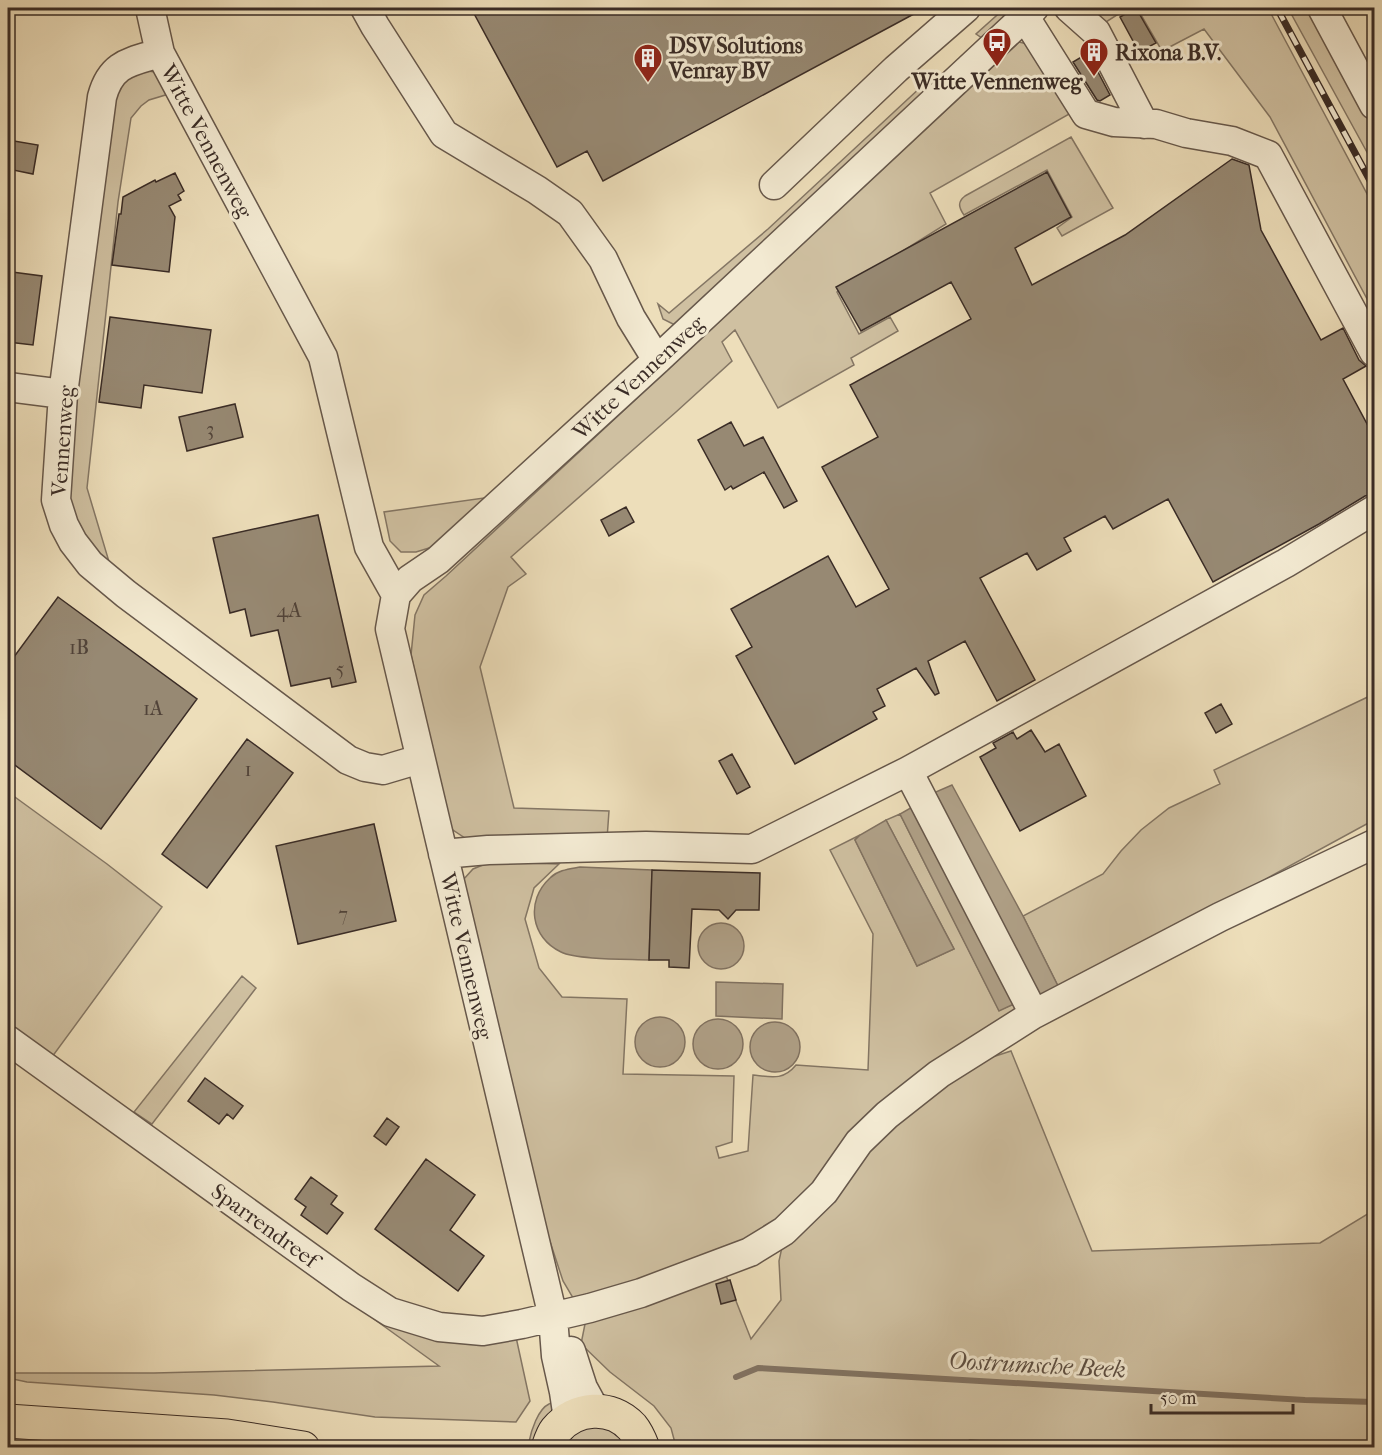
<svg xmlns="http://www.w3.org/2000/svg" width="1382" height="1455" viewBox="0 0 1382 1455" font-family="'IM FELL French Canon',serif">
<rect width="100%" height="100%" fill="#eddeba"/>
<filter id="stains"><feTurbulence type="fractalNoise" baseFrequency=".00333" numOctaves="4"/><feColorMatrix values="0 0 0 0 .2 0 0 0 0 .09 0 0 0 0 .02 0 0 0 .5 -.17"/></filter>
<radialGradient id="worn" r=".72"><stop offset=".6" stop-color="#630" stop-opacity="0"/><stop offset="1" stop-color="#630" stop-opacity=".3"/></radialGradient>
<!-- green -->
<path fill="#cfc0a1" stroke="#847664" stroke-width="1.5" d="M 1005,8 L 1013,8 L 1013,10 L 982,38 L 976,34 Z
M 1092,8 L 1117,8 L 1120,13 L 1103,24 Z
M 1137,8 L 1268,8 L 1374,207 L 1374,312 L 1270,117 L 1204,29 L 1162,51 Z
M 1288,8 L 1310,8 L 1374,127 L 1374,165 Z
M 1019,42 L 1036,46 L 1071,113 L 930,193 L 946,224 L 837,292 L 859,334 L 890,317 L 898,331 L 851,358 L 854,365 L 778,408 L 735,330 L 722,342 L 732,361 L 676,412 L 511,557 L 526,574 L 508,587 L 480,667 L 514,808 L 609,811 L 607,839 L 465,838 L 450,828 L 411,655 L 415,615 L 424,595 L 446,576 Z
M 141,70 L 155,72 L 172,93 L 149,100 L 141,106 L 131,118 L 118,202 L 87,488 L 110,565 L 86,543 L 64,505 L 105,126 L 121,75 Z
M 936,73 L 939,79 L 675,325 L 663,319 L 658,304 L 669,313 L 768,229 Z
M 1071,137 L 1113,208 L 1062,236 L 1057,228 L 1072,217 L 1047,170 L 964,215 C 959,208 957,202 965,196 Z
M 491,497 L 442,544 L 416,552 L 401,552 L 390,541 L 384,512 Z
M 1374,694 L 1374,820 L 1251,887 L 1059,988 L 1023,916 L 1103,874 L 1121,851 L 1141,830 L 1169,808 L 1220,784 L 1214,770 Z
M 8,792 L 107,864 L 162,907 L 52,1057 L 8,1025 Z
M 900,814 L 999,1010 L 1014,1004 L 1020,1018 L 808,1202 L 723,1257 L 573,1298 L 563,1281 L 540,1211 L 463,880 L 473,869 L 490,862 L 559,864 L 534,888 L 525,919 L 539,968 L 562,997 L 627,999 L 623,1074 L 734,1076 L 732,1142 L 716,1147 L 719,1158 L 748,1151 L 753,1075 C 771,1077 783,1081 796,1065 L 868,1070 L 873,934 L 830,850 L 860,835 L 855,840 L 917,966 L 954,949 L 886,820 Z
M 242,976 L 256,988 L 152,1124 L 134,1112 Z
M 1011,1051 L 1092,1251 L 1320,1243 L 1374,1210 L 1374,1447 L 1072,1448 L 970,1440 L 955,1446 L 895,1447 L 756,1443 L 675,1443 L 671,1428 L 654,1406 L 610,1372 L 581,1344 L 585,1324 L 590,1314 L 723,1268 L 751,1339 L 781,1300 L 779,1261 L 782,1247 L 876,1132 L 980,1061 Z
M 367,1314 L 516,1337 L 530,1401 L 516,1422 L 375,1417 L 273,1402 L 214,1395 L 27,1382 L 8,1378 L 8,1373 L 154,1373 L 439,1366 Z
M 559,1402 L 544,1438 L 529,1442 C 531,1431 538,1409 549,1404 C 552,1402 555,1402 559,1402 Z
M 586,1425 L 615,1430 L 629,1448 L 561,1448 L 563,1442 Z"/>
<!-- water -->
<path fill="#b0a188" stroke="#817261" stroke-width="1.5" d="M 952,785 L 1023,916 L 1059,988 L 1036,1000 L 931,794 Z
M 914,806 L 1014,1004 L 999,1011 L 900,814 Z
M 886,820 L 954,949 L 917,966 L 855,840 L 860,835 Z
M 580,867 L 652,870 L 649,960 C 629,959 577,960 561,952 C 531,938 525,901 550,878 C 558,870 569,869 580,867 Z
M698 946a23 23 0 1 1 46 0a23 23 0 1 1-46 0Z
M 716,982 L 783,984 L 782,1019 L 716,1016 Z
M635 1042a25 25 0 1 1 50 0a25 25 0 1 1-50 0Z
M693 1044a25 25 0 1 1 50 0a25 25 0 1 1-50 0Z
M750 1047a25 25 0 1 1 50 0a25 25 0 1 1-50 0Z"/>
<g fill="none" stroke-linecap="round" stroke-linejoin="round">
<!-- stream -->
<path stroke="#817261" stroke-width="6" d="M 736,1377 L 758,1368 L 1305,1400 L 1374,1402"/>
</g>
<!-- building -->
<path fill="#978973" stroke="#3a2c26" stroke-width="1.5" d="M 471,8 L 925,8 L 603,181 L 587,151 L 557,167 Z
M 1136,8 L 1156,43 L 1139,52 L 1120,17 Z
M 1088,53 L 1110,95 L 1100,101 L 1097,100 L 1073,62 Z
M 8,140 L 38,145 L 33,174 L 8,169 Z
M 1232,159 L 1249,165 L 1261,230 L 1321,340 L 1343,328 L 1359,360 L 1366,366 L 1343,379 L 1374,437 L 1374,494 L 1365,496 L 1319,524 L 1213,582 L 1168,499 L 1113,529 L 1105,516 L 1064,538 L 1071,551 L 1037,570 L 1027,553 L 980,578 L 1035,680 L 997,701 L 965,641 L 928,661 L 939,693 L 935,695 L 916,668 L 877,689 L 885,706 L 873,712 L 877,719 L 795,764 L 736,656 L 752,647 L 731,609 L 828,556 L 856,607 L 889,589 L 822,467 L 878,437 L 850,385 L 971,319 L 951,282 L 861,331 L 836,287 L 1047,172 L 1071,217 L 1015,248 L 1032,285 L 1125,235 Z
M 175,173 L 184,191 L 178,195 L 181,200 L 169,206 L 175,217 L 169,272 L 112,265 L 119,214 L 121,214 L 123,197 L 155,180 L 156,182 Z
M 12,272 L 42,276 L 33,345 L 8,342 L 8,309 Z
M 110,317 L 211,330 L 202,393 L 144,385 L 141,408 L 99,402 Z
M 235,404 L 243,437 L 187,451 L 179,417 Z
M 731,422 L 744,446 L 763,437 L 797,501 L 784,508 L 764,472 L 733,489 L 731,486 L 725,490 L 698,440 Z
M 626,507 L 634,522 L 609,536 L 601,520 Z
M 318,515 L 356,682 L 332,687 L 330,678 L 291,686 L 278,630 L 251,636 L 245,609 L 230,613 L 213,538 Z
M 58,597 L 197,699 L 101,829 L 8,760 L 8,665 Z
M 1221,704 L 1232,724 L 1216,733 L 1205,713 Z
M 1031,730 L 1045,752 L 1059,744 L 1086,796 L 1020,831 L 980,757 L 996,748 L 993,743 L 1013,732 L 1017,739 Z
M 247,739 L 293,773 L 207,888 L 162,854 Z
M 732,754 L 750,787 L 737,794 L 719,761 Z
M 374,824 L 396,921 L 298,944 L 276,846 Z
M 652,870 L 760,873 L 759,910 L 736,910 L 728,919 L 719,910 L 692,909 L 689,968 L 669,967 L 669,960 L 649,960 Z
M 205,1078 L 243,1106 L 233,1119 L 227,1114 L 219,1124 L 188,1101 Z
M 387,1118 L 399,1127 L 386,1145 L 374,1136 Z
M 426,1159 L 475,1195 L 450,1230 L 484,1256 L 458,1291 L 375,1229 Z
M 311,1177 L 337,1196 L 331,1204 L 343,1213 L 327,1234 L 301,1215 L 306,1207 L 295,1199 Z
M 730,1280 L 736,1300 L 721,1304 L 716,1284 Z"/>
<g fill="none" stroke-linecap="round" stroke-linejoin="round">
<!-- minor casing -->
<g stroke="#67584b" stroke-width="31">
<path id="minor" d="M 150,8 L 160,53 L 323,357 L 369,547 L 396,595
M 365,8 L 375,26 L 444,134 L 537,190 L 570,213 L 603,259 L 631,318 L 657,360
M 1069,8 L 1096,32 L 1144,124
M 1322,8 L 1374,105
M 1025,17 L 1086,114 L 1114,122 L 1156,124 L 1186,133 L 1232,141 L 1268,155 L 1374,352
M 160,53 C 130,62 111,63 102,97 L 63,394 L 56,500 L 64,525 L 73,542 L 90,564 L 126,594 L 348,760 L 365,767 L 383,770 L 420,759
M 774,185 L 896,69 L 966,8
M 8,387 L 63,394
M 908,771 L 1034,1014
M 443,854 L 488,850 L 646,846 L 752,849 L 908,771 L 1286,563 L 1374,510
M 8,1040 L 351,1287 L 390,1312 L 439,1327 L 483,1331 L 522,1324 L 590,1308 L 641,1293 L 750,1252 L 784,1231 L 824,1192 L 859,1142 L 887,1115 L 939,1074 L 1034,1014 L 1220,917 L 1374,844
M 571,1351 L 583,1388 L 595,1410
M 568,1419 L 564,1392 L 556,1356 L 553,1317 L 390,629 L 396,595 L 410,579 L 438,560 L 657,360 L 1034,8"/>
</g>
<!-- major casing -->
<g stroke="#3a2c26" stroke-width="35">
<path id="major" d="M 8,1421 L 227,1436 L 303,1448
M 548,1448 C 550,1442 552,1435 556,1430 C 575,1407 611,1404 632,1427 C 637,1433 640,1440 643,1448"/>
</g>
<!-- minor -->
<use href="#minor" stroke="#f3ead2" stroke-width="28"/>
<!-- major -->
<use href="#major" stroke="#eddeba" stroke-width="33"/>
<!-- rail casing -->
<g stroke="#3a2c26" stroke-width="7">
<path id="rail" d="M 1277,8 L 1374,188"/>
</g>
<!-- rail -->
<use href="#rail" stroke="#f3ead2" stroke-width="4.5" stroke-dasharray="14" stroke-linecap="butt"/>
</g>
<!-- icons -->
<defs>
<g id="bus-pin" transform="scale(1.5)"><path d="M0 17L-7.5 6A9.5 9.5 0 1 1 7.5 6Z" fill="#8f2418" stroke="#f3ead2"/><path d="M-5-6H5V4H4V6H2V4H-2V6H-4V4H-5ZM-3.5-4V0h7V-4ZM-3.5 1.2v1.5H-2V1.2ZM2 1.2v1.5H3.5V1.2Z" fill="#fff"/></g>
<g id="building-pin" transform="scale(1.5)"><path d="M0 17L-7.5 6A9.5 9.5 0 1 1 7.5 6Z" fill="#8f2418" stroke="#f3ead2"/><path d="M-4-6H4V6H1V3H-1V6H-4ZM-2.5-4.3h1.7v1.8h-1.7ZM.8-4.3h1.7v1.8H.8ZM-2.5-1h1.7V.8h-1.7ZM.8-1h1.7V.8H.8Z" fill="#fff"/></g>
</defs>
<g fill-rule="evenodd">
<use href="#bus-pin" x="997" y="42"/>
<use href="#building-pin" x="1094" y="52"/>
<use href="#building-pin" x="648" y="58"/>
</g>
<g text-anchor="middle" stroke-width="6" stroke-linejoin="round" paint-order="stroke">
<!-- number labels -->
<g font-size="20" fill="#514339">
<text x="210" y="436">3</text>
<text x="289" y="617">4A</text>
<text x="79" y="654">1B</text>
<text x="340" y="676">5</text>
<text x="153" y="715">1A</text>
<text x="248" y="776">1</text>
<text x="343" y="921">7</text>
</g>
<!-- poi labels -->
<g font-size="22" font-weight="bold" fill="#3a2c26" stroke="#f3ead2" text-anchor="start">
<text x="669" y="53">DSV Solutions<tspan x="669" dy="25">Venray BV</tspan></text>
<text x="1115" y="60">Rixona B.V.</text>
<text x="997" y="89" text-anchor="middle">Witte Vennenweg</text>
</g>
<!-- street labels -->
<g font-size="22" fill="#3a2c26" stroke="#f3ead2">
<text transform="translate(207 141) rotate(62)" y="8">Witte Vennenweg</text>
<text transform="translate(638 377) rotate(-43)" y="8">Witte Vennenweg</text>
<text transform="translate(62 441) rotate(-86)" y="8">Vennenweg</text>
<text transform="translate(467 956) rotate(77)" y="8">Witte Vennenweg</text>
<text transform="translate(265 1225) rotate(36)" y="8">Sparrendreef</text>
</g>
<!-- water labels -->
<g font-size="24" font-style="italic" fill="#5d4f43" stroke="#f3ead2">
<text transform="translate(1037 1365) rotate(3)" y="8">Oostrumsche Beek</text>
</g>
</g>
<!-- margin -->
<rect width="1382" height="1455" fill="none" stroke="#eddeba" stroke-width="30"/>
<rect x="9" y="9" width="1364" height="1437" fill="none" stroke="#3a2c26" stroke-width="3"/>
<rect x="15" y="15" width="1352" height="1425" fill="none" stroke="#3a2c26" stroke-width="1.5"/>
<!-- scale -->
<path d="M1151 1404v9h142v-9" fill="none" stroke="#3a2c26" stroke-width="3"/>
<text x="1160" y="1404" font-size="18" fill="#3a2c26" stroke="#f3ead2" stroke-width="4.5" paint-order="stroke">50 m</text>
<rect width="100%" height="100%" filter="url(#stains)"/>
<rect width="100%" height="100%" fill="url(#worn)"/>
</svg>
